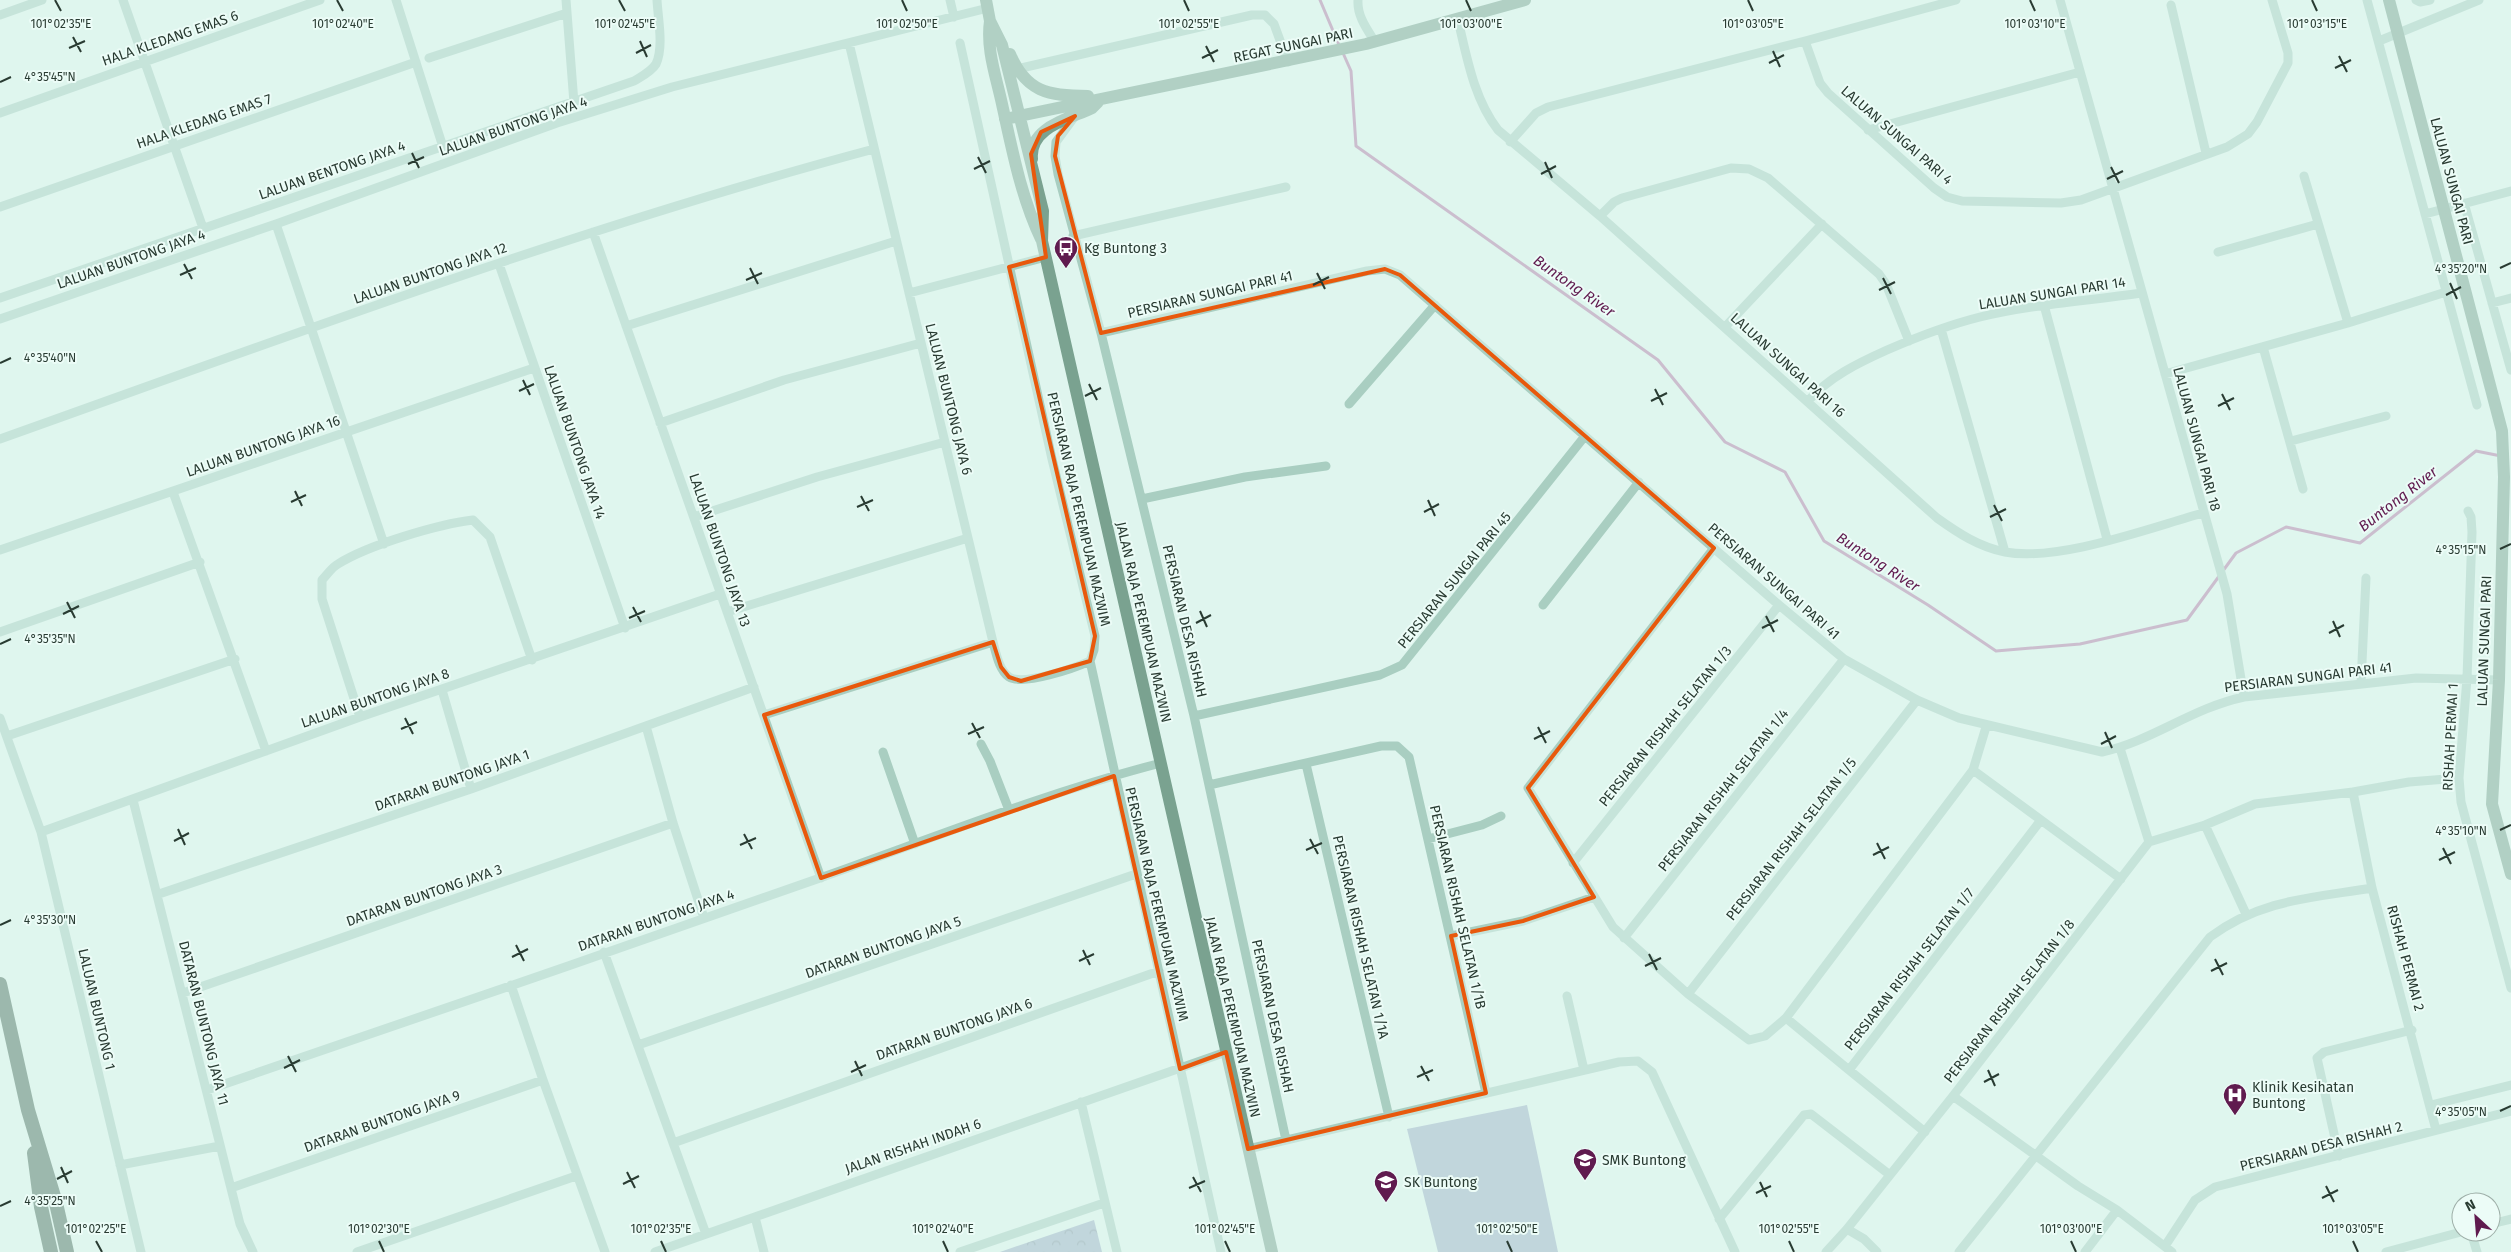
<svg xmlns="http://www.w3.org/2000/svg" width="2511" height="1252" viewBox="0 0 2511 1252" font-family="'Fira Sans',sans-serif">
<defs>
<pattern id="park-crowns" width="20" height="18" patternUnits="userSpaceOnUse" patternTransform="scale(1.25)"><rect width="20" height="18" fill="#9db0c5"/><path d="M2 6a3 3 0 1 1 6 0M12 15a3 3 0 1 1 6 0" fill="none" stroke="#8090a1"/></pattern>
</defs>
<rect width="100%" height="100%" fill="#dff5ee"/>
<!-- grass -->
<path fill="#9db0c5" d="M 1527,1105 L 1558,1252 L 1438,1252 L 1407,1129 Z"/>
<!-- park -->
<path fill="url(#park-crowns)" d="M 1094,1220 L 1102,1252 L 1000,1252 Z"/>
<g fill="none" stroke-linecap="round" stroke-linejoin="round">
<!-- stream -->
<path stroke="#b47ba7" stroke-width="3" d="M 1320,0 L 1339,45
M 1343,53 L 1351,71 L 1356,146 L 1658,360 L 1725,442 L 1785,472 L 1824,541 L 1928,605 L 1996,651 L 2080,644 L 2187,620 L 2236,553 L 2286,527 L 2360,543 L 2476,451 L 2501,456"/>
<!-- minor -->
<path stroke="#a9cec1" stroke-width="9" d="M 123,0 L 203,228
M 396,0 L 443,147
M 566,0 L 574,103
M 950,0 L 954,17
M 1358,0 C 1357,16 1367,29 1375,42
M 2060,0 L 2227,594 L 2244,697
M 2367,0 L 2477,405
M 2416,0 L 2420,2 L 2430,0
M 2171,5 L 2206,153
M 0,15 L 42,0
M 1458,20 C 1467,58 1474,99 1498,130 L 1600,216 L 1937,518 C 1958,533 1979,547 2005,552 C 2059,562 2149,528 2203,513
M 1805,41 L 1820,83 L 1828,93 L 1934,188 L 1947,197 L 1962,201 L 2061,203 L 2081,200 L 2227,147 L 2248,134 L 2257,122 L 2288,63 L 2288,53 L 2272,0
M 2379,41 L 2479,0
M 849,43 L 993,642 C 996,653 999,670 1009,677 C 1023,686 1075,668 1090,661
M 960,43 L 1052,459 L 1095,636 L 1094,650 L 1090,661 L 1221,1252
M 429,58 L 567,13
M 1017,69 L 1252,15 L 1265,15 L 1274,24 L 1288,62
M 0,113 L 320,0
M 1075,116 L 1056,142 L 1055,156 L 1058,174 L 1101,333 L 1194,716 L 1286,1140
M 1868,130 L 2080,72
M 1510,142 L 1536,113 L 1548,107 L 1805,41 L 1956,0
M 2304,176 L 2348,323
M 2464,203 L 2511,370
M 0,207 L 416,62
M 2425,214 L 2511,191
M 1600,216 L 1614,202 L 1622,198 L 1731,168 L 1749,169 L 1768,178 L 1879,274 L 1886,284 L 1909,341
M 276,224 L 384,544
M 593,232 L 821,878
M 1073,236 L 1286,187
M 2218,252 L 2318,224
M 499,264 L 625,628
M 909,293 L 1046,257
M 0,298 L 634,81 C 642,76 651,72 656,64 C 664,47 658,19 657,0
M 2492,303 L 2511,298
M 2044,305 L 2107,539
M 0,319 L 276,224 L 557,123 L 672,87 L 988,8
M 626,326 L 896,241
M 1725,327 L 1822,224
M 1941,329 L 2005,552
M 1101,333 L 1367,271 L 1385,269 L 1400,275 L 1779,605 L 1844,659 L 1917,700 L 1959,718 L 2102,752 C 2152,741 2192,708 2244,697 L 2416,678 L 2499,680
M 2263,347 L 2303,489
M 2165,374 L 2348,323 L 2446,292
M 1808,401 C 1829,377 1858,363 1887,350 C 1917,337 1948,325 1980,317 C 2033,304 2088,301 2141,293
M 1349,404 L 1435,305
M 660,423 L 784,380 L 921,343
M 0,439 C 289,336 578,228 874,149
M 2291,441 L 2386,416
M 173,492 L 266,751
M 1142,499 L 1245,477 L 1326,466
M 2468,511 L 2471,517 L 2472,532 L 2467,678 L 2459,778 L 2461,802 L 2511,988
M 694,517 L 817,477 L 945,442
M 1714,548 L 1528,788 L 1613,927 L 1688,994 L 1749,1040 L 1765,1036 L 1786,1018 L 1973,770 L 1986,727
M 0,550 L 534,368
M 1543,605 L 1639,482
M 727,612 L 968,538
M 0,632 L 200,562
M 2361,683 L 2366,578
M 442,690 L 471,789
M 764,715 L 993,642
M 1194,716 L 1380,675 L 1402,665 L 1585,436
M 360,717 L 322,599 L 322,580 C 327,575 332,567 338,564 C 368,545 439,524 473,520 L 490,537 L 532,660
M 0,718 L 41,832 L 141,1252
M 646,726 L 673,823 L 704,918
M 7,736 L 235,659
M 981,744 L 990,761 L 1009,810
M 883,752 L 915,844
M 1306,764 L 1389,1117
M 1973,770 L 2121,879
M 1209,785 L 1381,746 L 1397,746 L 1409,757 L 1486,1093
M 2353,792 L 2372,888 L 2436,1130
M 133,800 L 240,1224 L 253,1252
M 2205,825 L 2246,914
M 41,832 L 360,717 L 720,594
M 1428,839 L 1482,825 L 1501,816
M 2149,842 L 2205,825 L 2255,804 L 2353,792 L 2409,782 L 2459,778
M 1573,863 L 1779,605
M 159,894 L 471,789 L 754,687
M 1451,936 L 1523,921 L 1594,897
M 1624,938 L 1844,659
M 604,952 L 706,1234
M 511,985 L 543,1080 L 605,1252
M 183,993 L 673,823
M 1688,994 L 1917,700
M 1567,996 L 1584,1070
M 1786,1018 L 1849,1070 L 2041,820
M 638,1045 L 1136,874
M 1849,1070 L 1925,1132
M 207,1090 C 412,1020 616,950 820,878 C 933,838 1045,793 1161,763
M 1953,1096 L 2078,1186 L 2117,1210 L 2172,1252
M 1081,1102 L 1117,1252
M 2431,1105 L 2511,1085
M 673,1143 L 1159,971
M 1248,1149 L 1619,1062 L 1638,1061 L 1652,1072 L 1735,1252
M 2339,1156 L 2317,1058 L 2324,1052 L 2412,1030
M 120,1165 L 220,1146
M 231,1188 L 543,1080
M 755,1217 L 764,1252
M 1719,1219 L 1804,1115 L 1811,1114 L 1890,1175
M 2491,1224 L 2511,1219
M 1847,1229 L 1864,1239 L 1877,1252
M 2471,1232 L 2477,1252
M 2165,1246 L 2195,1200 L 2215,1187 L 2511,1111
M 357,1252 L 576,1176
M 655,1252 L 1226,1052
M 960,1252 L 1104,1203
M 1826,1252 L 1847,1229 L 1953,1096 L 2149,842 L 2120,748
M 1959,1252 L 2210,937 C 2261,899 2312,898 2372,888
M 2085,1252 L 2117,1210
M 2386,1252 L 2461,1232"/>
<!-- secondary -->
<path stroke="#7aa290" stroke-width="12" d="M 986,0 L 990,21 L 1002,45 L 1043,211 L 1042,241 L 1272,1252
M 2389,0 L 2502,431 L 2504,477 L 2499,680 L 2492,804 L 2511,874
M 990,21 C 986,49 996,76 1002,104 C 1012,149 1021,197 1041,239
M 1010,54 C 1026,92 1048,96 1088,96
M 1005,119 L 1366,44 L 1525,0
M 1032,159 C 1029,127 1069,119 1092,108 L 1098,102"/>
<!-- trunk -->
<path stroke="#4c6e5d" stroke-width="14" d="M 0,984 L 28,1110 L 56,1203 L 67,1252
M 34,1153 L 41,1207 L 51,1252"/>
</g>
<!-- marked area -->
<path d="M0 0H2511V1252H0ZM 1075,116 L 1058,136 L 1055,156 L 1101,333 L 1385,269 L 1400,275 L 1714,548 L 1528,788 L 1594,897 L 1523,921 L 1451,936 L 1486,1093 L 1248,1149 L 1226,1052 L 1180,1069 L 1114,776 L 821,878 L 764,715 L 993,642 L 1001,667 L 1009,677 L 1021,681 L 1090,661 L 1095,636 L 1009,267 L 1046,257 L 1031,154 L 1041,132 Z" fill="#dff5ee" fill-opacity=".55" fill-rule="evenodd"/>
<path fill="none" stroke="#e8590c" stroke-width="4" stroke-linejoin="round" d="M 1075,116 L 1058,136 L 1055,156 L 1101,333 L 1385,269 L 1400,275 L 1714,548 L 1528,788 L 1594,897 L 1523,921 L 1451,936 L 1486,1093 L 1248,1149 L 1226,1052 L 1180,1069 L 1114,776 L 821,878 L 764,715 L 993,642 L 1001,667 L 1009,677 L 1021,681 L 1090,661 L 1095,636 L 1009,267 L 1046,257 L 1031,154 L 1041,132 Z"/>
<!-- ticks -->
<path fill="none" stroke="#293b32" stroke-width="2" d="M 55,0 L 61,11M 337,0 L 343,11M 619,0 L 625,11M 902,0 L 907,11M 1184,0 L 1189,11M 1466,0 L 1471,11M 1748,0 L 1753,11M 2030,0 L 2035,11M 2312,0 L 2317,11M 73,37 L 81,52M 640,41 L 647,57M 1206,46 L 1214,62M 69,48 L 85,41M 1773,51 L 1780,67M 636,53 L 651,45M 2339,56 L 2347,72M 1202,58 L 1218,50M 1769,63 L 1784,55M 2335,68 L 2351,60M 0,82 L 11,77M 412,153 L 419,168M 978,157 L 986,173M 1545,162 L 1552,178M 408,164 L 424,157M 2111,167 L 2119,183M 974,169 L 990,161M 1541,174 L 1556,166M 2107,179 L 2123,171M 184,264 L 192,279M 750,268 L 758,284M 2500,268 L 2511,263M 1317,273 L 1325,289M 180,275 L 196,268M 1883,278 L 1891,294M 746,280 L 762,273M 2450,283 L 2457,299M 1313,285 L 1329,277M 1879,290 L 1895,282M 2446,295 L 2461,287M 0,363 L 11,358M 523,380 L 530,395M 1089,384 L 1097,400M 1655,389 L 1663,405M 519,391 L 534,384M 2222,394 L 2230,410M 1085,396 L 1101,388M 1651,401 L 1667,393M 2218,406 L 2234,398M 295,491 L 302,506M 861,496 L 869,511M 1428,500 L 1435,516M 291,502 L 306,495M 1994,505 L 2002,521M 857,507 L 873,500M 1424,512 L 1439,504M 1990,517 L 2006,509M 2500,549 L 2511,544M 67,602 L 75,618M 633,607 L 641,622M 1200,611 L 1207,627M 63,614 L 79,606M 1766,616 L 1774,632M 629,618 L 645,611M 2333,621 L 2340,637M 1196,623 L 1211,615M 1762,628 L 1778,620M 2329,633 L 2344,625M 0,644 L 11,639M 405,718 L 413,734M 972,723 L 980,738M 1538,727 L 1546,743M 401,729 L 417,722M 2105,732 L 2112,748M 968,734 L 984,727M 1534,739 L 1550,731M 2101,744 L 2116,736M 178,829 L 185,845M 2500,830 L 2511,825M 744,834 L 752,849M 1310,839 L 1318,854M 174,841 L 189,833M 1877,843 L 1885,859M 740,845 L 756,838M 2443,848 L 2451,864M 1306,850 L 1322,843M 1873,855 L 1889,847M 2439,860 L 2455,852M 0,925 L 11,920M 516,945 L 524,961M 1083,950 L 1090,965M 1649,954 L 1657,970M 512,957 L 528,949M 2215,959 L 2223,975M 1079,961 L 1094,954M 1645,966 L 1661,958M 2211,971 L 2227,963M 288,1056 L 296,1072M 855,1061 L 862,1076M 1421,1066 L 1429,1081M 284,1068 L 300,1060M 1988,1070 L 1995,1086M 851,1072 L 866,1065M 1417,1077 L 1433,1070M 1984,1082 L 1999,1074M 2500,1111 L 2511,1106M 61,1167 L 68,1183M 627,1172 L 635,1188M 1193,1177 L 1201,1192M 57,1179 L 72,1171M 1760,1182 L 1767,1197M 623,1184 L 639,1176M 2326,1186 L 2334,1202M 1189,1188 L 1205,1181M 1756,1193 L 1771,1186M 2322,1198 L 2338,1190M 0,1206 L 11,1201M 96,1241 L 102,1252M 379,1241 L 384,1252M 661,1241 L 666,1252M 943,1241 L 948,1252M 1225,1241 L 1230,1252M 1507,1241 L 1512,1252M 1789,1241 L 1794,1252M 2071,1241 L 2076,1252M 2353,1241 L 2358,1252"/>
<!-- icons -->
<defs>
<g id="bus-pin" transform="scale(1.25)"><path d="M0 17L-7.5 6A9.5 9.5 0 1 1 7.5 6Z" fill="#601b4f" stroke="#ecfcf7"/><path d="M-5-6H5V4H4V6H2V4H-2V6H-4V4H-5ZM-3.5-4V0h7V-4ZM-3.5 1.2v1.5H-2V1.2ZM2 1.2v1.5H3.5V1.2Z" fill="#fff"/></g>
<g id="hospital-pin" transform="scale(1.25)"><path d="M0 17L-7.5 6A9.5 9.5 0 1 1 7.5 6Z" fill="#601b4f" stroke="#ecfcf7"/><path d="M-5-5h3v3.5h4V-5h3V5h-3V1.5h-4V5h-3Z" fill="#fff"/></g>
<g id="school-pin" transform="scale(1.25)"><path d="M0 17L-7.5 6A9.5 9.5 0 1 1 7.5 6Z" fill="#601b4f" stroke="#ecfcf7"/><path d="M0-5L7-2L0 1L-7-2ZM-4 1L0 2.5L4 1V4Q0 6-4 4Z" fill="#fff"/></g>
</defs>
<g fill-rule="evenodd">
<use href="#bus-pin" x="1066" y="248"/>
<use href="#hospital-pin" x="2235" y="1095"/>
<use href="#school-pin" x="1585" y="1160"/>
<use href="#school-pin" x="1386" y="1182"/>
</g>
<g text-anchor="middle" stroke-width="4" stroke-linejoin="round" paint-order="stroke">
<!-- street labels -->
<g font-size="14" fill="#293b32" stroke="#ecfcf7">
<text transform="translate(170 38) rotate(-19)" y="5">HALA KLEDANG EMAS 6</text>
<text transform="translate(1293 45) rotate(-12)" y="5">REGAT SUNGAI PARI</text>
<text transform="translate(204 121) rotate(-19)" y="5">HALA KLEDANG EMAS 7</text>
<text transform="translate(513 126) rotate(-19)" y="5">LALUAN BUNTONG JAYA 4</text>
<text transform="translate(1897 135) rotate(41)" y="5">LALUAN SUNGAI PARI 4</text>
<text transform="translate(332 170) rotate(-19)" y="5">LALUAN BENTONG JAYA 4</text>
<text transform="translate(2452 181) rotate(75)" y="5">LALUAN SUNGAI PARI</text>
<text transform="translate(131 259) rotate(-19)" y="5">LALUAN BUNTONG JAYA 4</text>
<text transform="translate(430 273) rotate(-19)" y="5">LALUAN BUNTONG JAYA 12</text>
<text transform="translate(2052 293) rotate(-9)" y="5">LALUAN SUNGAI PARI 14</text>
<text transform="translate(1210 294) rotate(-13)" y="5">PERSIARAN SUNGAI PARI 41</text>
<text transform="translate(1788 365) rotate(42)" y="5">LALUAN SUNGAI PARI 16</text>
<text transform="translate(949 399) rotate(76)" y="5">LALUAN BUNTONG JAYA 6</text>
<text transform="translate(2197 439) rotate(75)" y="5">LALUAN SUNGAI PARI 18</text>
<text transform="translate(575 442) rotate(71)" y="5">LALUAN BUNTONG JAYA 14</text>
<text transform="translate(263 446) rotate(-19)" y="5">LALUAN BUNTONG JAYA 16</text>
<text transform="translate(1079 509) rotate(77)" y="5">PERSIARAN RAJA PEREMPUAN MAZWIM</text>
<text transform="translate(720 550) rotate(71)" y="5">LALUAN BUNTONG JAYA 13</text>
<text transform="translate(1454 580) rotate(-51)" y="5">PERSIARAN SUNGAI PARI 45</text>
<text transform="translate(1774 581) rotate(41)" y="5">PERSIARAN SUNGAI PARI 41</text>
<text transform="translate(1185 621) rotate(77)" y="5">PERSIARAN DESA RISHAH</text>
<text transform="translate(1144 622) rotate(77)" y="5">JALAN RAJA PEREMPUAN MAZWIN</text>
<text transform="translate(2484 641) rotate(-88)" y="5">LALUAN SUNGAI PARI</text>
<text transform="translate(2308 677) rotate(-7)" y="5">PERSIARAN SUNGAI PARI 41</text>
<text transform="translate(375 698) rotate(-19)" y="5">LALUAN BUNTONG JAYA 8</text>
<text transform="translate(1665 726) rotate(-51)" y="5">PERSIARAN RISHAH SELATAN 1/3</text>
<text transform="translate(2450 737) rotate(-87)" y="5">RISHAH PERMAI 1</text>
<text transform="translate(452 780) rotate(-19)" y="5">DATARAN BUNTONG JAYA 1</text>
<text transform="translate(1723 790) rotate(-52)" y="5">PERSIARAN RISHAH SELATAN 1/4</text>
<text transform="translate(1791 839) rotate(-52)" y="5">PERSIARAN RISHAH SELATAN 1/5</text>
<text transform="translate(424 895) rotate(-19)" y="5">DATARAN BUNTONG JAYA 3</text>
<text transform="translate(1157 904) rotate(77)" y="5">PERSIARAN RAJA PEREMPUAN MAZWIM</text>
<text transform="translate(1458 907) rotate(77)" y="5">PERSIARAN RISHAH SELATAN 1/1B</text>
<text transform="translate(656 920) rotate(-19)" y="5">DATARAN BUNTONG JAYA 4</text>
<text transform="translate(1361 937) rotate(77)" y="5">PERSIARAN RISHAH SELATAN 1/1A</text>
<text transform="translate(883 947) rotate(-19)" y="5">DATARAN BUNTONG JAYA 5</text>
<text transform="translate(2406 958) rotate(75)" y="5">RISHAH PERMAI 2</text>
<text transform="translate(1909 969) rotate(-52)" y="5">PERSIARAN RISHAH SELATAN 1/7</text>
<text transform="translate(2009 1001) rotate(-52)" y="5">PERSIARAN RISHAH SELATAN 1/8</text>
<text transform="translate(97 1009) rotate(77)" y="5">LALUAN BUNTONG 1</text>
<text transform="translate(1273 1016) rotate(78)" y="5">PERSIARAN DESA RISHAH</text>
<text transform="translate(1233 1017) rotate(77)" y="5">JALAN RAJA PEREMPUAN MAZWIN</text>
<text transform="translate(204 1023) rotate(76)" y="5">DATARAN BUNTONG JAYA 11</text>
<text transform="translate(954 1029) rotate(-19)" y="5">DATARAN BUNTONG JAYA 6</text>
<text transform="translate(382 1121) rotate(-19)" y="5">DATARAN BUNTONG JAYA 9</text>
<text transform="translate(913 1146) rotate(-19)" y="5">JALAN RISHAH INDAH 6</text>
<text transform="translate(2321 1146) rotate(-14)" y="5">PERSIARAN DESA RISHAH 2</text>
</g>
<!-- poi labels -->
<g font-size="14" fill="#293b32" stroke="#ecfcf7" text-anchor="start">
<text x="1084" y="253">Kg Buntong 3</text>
<text x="2252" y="1092">Klinik Kesihatan<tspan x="2252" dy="16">Buntong</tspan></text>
<text x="1602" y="1165">SMK Buntong</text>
<text x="1404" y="1187">SK Buntong</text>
</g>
<!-- water labels -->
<g font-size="15" font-style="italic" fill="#601b4f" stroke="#ecfcf7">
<text transform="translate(1574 286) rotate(35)" y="5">Buntong River</text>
<text transform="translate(2398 499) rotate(-38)" y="5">Buntong River</text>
<text transform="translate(1878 562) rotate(33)" y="5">Buntong River</text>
</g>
</g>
<g font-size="12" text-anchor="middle" fill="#293b32" stroke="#ecfcf7" stroke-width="4" stroke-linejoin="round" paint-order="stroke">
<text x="61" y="28">101°02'35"E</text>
<text x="343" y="28">101°02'40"E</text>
<text x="625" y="28">101°02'45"E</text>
<text x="907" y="28">101°02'50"E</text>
<text x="1189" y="28">101°02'55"E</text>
<text x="1471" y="28">101°03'00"E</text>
<text x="1753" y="28">101°03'05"E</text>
<text x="2035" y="28">101°03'10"E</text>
<text x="2317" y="28">101°03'15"E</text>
<text x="50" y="81">4°35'45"N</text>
<text x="2461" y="273">4°35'20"N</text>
<text x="50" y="362">4°35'40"N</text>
<text x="2461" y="554">4°35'15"N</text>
<text x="50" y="643">4°35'35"N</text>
<text x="2461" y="835">4°35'10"N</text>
<text x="50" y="924">4°35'30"N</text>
<text x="2461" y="1116">4°35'05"N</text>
<text x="50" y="1205">4°35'25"N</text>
<text x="96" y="1233">101°02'25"E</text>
<text x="379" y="1233">101°02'30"E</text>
<text x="661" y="1233">101°02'35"E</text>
<text x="943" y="1233">101°02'40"E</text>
<text x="1225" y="1233">101°02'45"E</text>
<text x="1507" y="1233">101°02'50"E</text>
<text x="1789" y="1233">101°02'55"E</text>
<text x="2071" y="1233">101°03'00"E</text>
<text x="2353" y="1233">101°03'05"E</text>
</g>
<!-- north arrow -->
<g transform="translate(2476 1217) rotate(334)"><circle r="24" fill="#ecfcf7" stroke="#9eafa8"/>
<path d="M0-4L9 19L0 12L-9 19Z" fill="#601b4f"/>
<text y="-8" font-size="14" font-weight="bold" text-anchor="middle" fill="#293b32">N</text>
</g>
</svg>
